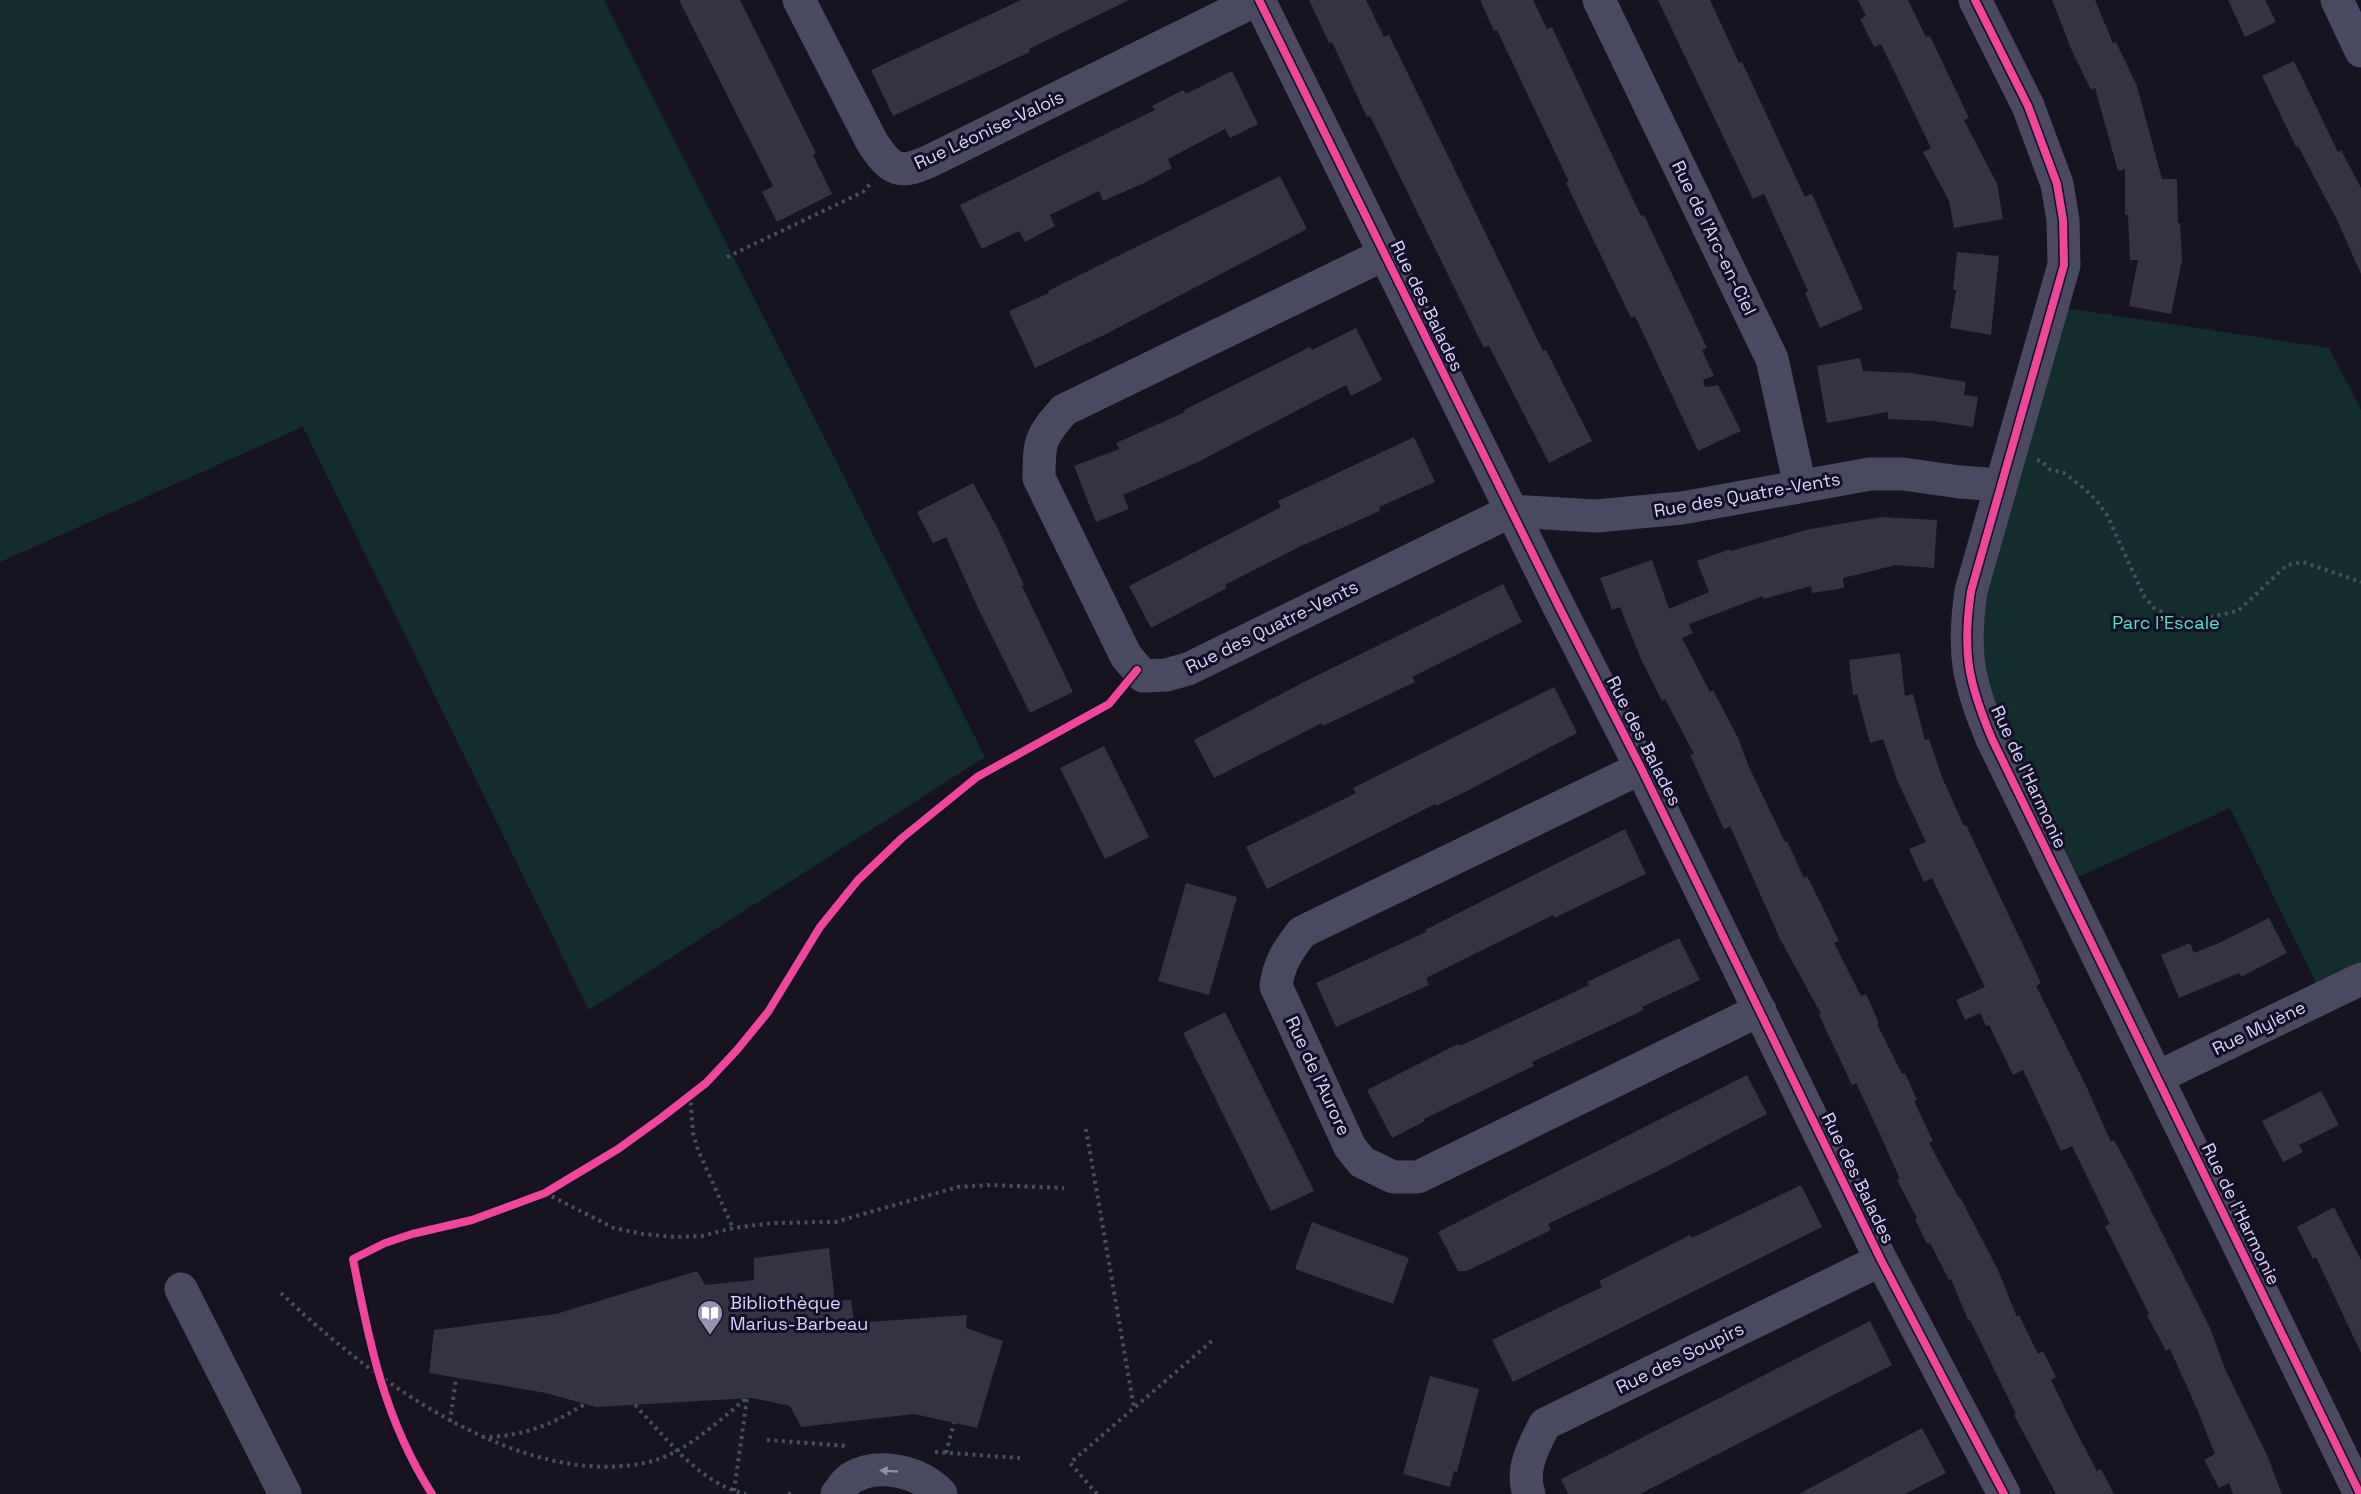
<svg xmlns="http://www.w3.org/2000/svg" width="2361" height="1494" viewBox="0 0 2361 1494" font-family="'Space Grotesk',sans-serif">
<rect width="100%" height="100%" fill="#161421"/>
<!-- green -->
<path fill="#132c2d" d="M 0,0 L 604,0 L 985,757 L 589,1010 L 303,427 L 0,562 Z
M 2052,306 L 2329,348 L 2361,410 L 2361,979 L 2323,997 L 2230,808 L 2063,884 L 1967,659 Z"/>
<!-- building -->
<path fill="#343243" d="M 679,0 L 740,0 L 816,153 L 813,155 L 832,194 L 777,222 L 762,192 L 773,186 Z
M 1021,0 L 1129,0 L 1029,49 L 1030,52 L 893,116 L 871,70 Z
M 1309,0 L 1366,0 L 1384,37 L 1389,35 L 1543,351 L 1546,350 L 1592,441 L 1549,463 L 1489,346 L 1484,348 L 1370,116 L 1367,117 L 1332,42 L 1329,43 Z
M 1480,0 L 1533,0 L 1547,29 L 1552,27 L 1620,172 L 1641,216 L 1644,215 L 1707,348 L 1702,350 L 1714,376 L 1703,380 L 1705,387 L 1718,385 L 1741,431 L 1698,451 L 1635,316 L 1631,318 L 1566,183 L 1569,182 L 1497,30 L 1494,31 Z
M 1658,0 L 1710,0 L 1739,63 L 1742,62 L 1805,197 L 1812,194 L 1863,309 L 1820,328 L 1805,293 L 1808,291 L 1764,194 L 1753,199 Z
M 1858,0 L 1908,0 L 1926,37 L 1930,36 L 1969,118 L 1964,120 L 1997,184 L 2003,219 L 1954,228 L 1949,201 L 1923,152 L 1931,148 L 1881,44 L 1874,47 L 1860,19 L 1866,16 Z
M 2052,0 L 2095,0 L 2113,43 L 2116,42 L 2137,86 L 2162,179 L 2177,179 L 2178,223 L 2180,223 L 2182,260 L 2171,314 L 2129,306 L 2138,260 L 2130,260 L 2128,215 L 2125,215 L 2125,169 L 2118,171 L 2095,88 L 2091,90 L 2072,51 Z
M 2228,0 L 2265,0 L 2276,22 L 2245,37 Z
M 2294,61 L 2338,152 L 2341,150 L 2361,188 L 2361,274 L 2337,220 L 2298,146 L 2296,147 L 2262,76 Z
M 1232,71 L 1258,124 L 1230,138 L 1225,129 L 1168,159 L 1172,168 L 1142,184 L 1103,201 L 1099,191 L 1050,215 L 1055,226 L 1025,242 L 1019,231 L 982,249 L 960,205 L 1155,110 L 1152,106 L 1183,90 L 1186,94 Z
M 1280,176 L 1307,229 L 1106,334 L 1035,368 L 1009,311 L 1049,293 L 1048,291 L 1118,256 Z
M 1957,252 L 1999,256 L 1991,335 L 1950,328 L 1956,290 L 1953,290 Z
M 1356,328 L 1382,380 L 1351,396 L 1346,385 L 1196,463 L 1123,495 L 1129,509 L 1096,522 L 1074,466 L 1119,449 L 1116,443 L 1185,412 L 1184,410 L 1310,347 L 1312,350 Z
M 1860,358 L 1863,371 L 1912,373 L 1966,382 L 1964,395 L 1978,397 L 1973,427 L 1933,421 L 1888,419 L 1888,412 L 1827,423 L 1817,366 Z
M 1414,437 L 1435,482 L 1379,507 L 1380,511 L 1299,547 L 1225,585 L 1227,588 L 1151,628 L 1129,586 L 1281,507 L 1278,501 Z
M 973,483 L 997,527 L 1024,585 L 1022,586 L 1073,692 L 1030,713 L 977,606 L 946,537 L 933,543 L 917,512 Z
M 1881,517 L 1937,520 L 1934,568 L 1896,565 L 1843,578 L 1844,588 L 1812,593 L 1811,586 L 1763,599 L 1763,596 L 1689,624 L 1693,633 L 1682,638 L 1710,692 L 1713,690 L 1738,738 L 1749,767 L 1785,842 L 1787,841 L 1804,878 L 1807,876 L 1820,902 L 1839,941 L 1834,943 L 1861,996 L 1866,994 L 1879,1023 L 1877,1024 L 1902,1074 L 1905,1073 L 1917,1100 L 1914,1101 L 1933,1141 L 1929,1143 L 1959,1198 L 1960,1197 L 1998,1270 L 2017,1317 L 2019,1315 L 2038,1354 L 2043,1351 L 2056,1377 L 2051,1380 L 2074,1427 L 2097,1471 L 2101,1469 L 2114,1494 L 2056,1494 L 2014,1415 L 2016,1414 L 1970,1320 L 1968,1320 L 1951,1279 L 1949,1280 L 1930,1243 L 1927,1244 L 1915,1219 L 1917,1218 L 1897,1180 L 1900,1179 L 1878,1130 L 1856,1083 L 1852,1085 L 1819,1015 L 1821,1014 L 1780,939 L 1730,826 L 1724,829 L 1690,755 L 1694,754 L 1665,699 L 1662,701 L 1641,659 L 1620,607 L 1612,610 L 1600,578 L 1652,560 L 1669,609 L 1709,592 L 1697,561 L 1730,549 L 1731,551 L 1810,529 Z
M 1503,584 L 1522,622 L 1412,677 L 1415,682 L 1323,726 L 1322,723 L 1214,778 L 1194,740 L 1302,683 Z
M 1900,653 L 1905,696 L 1913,694 L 1925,740 L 1929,739 L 1942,777 L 1964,826 L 1966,825 L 2041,983 L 2036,986 L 2087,1088 L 2111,1142 L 2114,1140 L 2132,1173 L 2210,1328 L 2226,1371 L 2267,1455 L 2282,1494 L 2233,1494 L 2229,1483 L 2219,1488 L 2204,1460 L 2215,1454 L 2197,1409 L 2170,1349 L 2166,1351 L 2147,1315 L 2149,1314 L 2105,1226 L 2110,1224 L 2072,1146 L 2061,1151 L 2023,1070 L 2013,1075 L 1989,1025 L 1986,1026 L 1980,1013 L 1965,1020 L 1956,1000 L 1985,987 L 1932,878 L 1924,882 L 1909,849 L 1926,842 L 1897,780 L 1883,739 L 1870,743 L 1857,694 L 1853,695 L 1849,660 Z
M 1554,687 L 1577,733 L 1469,790 L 1436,806 L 1435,804 L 1267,889 L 1246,847 L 1356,793 L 1353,788 Z
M 1104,746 L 1149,837 L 1105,859 L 1060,768 Z
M 1625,829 L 1646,874 L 1554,918 L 1553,915 L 1426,978 L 1429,985 L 1336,1027 L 1316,983 L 1426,932 L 1425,930 Z
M 1186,883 L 1237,897 L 1209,995 L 1158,981 Z
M 2269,918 L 2287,953 L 2241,977 L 2239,973 L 2179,998 L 2161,955 L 2190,943 L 2194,953 L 2221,942 Z
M 1679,938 L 1700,980 L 1642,1007 L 1644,1010 L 1532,1062 L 1534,1066 L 1424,1119 L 1425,1121 L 1392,1138 L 1367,1090 L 1458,1044 L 1460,1046 L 1589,985 L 1587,982 Z
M 1225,1012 L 1314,1191 L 1271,1211 L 1183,1033 Z
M 1747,1075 L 1767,1114 L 1658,1171 L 1548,1224 L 1551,1230 L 1467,1271 L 1458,1271 L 1438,1232 Z
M 2321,1091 L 2339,1125 L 2299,1145 L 2303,1152 L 2283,1162 L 2262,1121 Z
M 1801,1185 L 1822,1227 L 1513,1382 L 1492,1340 L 1602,1287 L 1599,1281 L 1690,1235 L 1692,1238 Z
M 2334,1207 L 2361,1260 L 2361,1353 L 2316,1257 L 2313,1259 L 2297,1227 Z
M 1312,1222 L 1409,1258 L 1393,1304 L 1295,1269 Z
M 829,1248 L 835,1301 L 851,1300 L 854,1323 L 967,1315 L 966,1328 L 1003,1341 L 977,1428 L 914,1414 L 801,1427 L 790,1406 L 752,1398 L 596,1407 L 546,1393 L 429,1373 L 434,1330 L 556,1314 L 697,1271 L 705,1285 L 754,1280 L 754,1258 Z
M 1870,1321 L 1892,1365 L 1640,1494 L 1568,1494 L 1561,1479 Z
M 1430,1376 L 1479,1389 L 1457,1472 L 1454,1471 L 1450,1487 L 1403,1474 Z
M 1922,1428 L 1946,1473 L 1905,1494 L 1799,1494 Z"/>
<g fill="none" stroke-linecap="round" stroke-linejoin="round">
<!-- path -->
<path stroke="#44505f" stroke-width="4" stroke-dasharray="3 4.5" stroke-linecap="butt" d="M 727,257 L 863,192 L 870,184
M 2037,460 L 2042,461 L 2049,469 L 2064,473 L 2085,489 L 2097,501 L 2107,515 L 2144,596 L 2154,608 L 2168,615 L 2184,619 L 2201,619 L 2238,611 L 2287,565 L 2303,562 L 2361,582
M 690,1095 L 693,1133 L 698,1150 L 733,1228
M 1086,1129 L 1134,1408
M 545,1193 L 614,1228 L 643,1234 L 675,1237 L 702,1236 L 733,1228 L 773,1223 L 835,1222 L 958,1187 L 991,1185 L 1064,1188
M 281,1293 C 368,1377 524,1494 653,1461 C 689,1450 718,1421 747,1398
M 635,1405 C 666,1438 700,1484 746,1494
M 450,1422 L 456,1378
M 482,1437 C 523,1437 551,1425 585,1404
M 767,1440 L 847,1446
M 935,1452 L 1020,1458
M 946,1453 L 954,1423
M 734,1491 L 747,1399
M 788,1494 L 793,1493
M 1097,1494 L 1070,1463 L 1213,1340"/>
<!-- minor -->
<path stroke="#4a4962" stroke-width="33" d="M 799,0 L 872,142 C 892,173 900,175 934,159 L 1256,0
M 1259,0 L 1558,605 L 1641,768 L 1881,1260 L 2004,1494
M 1599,0 L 1772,359 L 1800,486
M 1975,0 L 2028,106 L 2057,184 L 2063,220 L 2064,265 L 1971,591 C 1962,653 1968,682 1992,739 L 2360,1494
M 2337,0 L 2361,51
M 1385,254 L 1064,410 C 1040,437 1039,441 1039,478 L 1126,656 L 1143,676 L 1166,675 L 1188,669 L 1511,511 L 1596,516 L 1682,508 L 1870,474 L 1903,474 L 1960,482 L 2001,485
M 1641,768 L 1302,932 C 1288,950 1279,963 1276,986 L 1350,1147 L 1362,1162 L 1393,1177 L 1418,1177 L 1760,1010
M 2158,1077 L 2361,979
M 181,1289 L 285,1494
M 837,1494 C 842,1488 846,1480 853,1477 C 880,1462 921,1472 941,1494
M 1529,1494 C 1520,1470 1534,1445 1545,1424 L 1881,1260"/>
<!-- cycleway casing -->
<g stroke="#130f26" stroke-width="11">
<path id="cycleway" d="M 1259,0 L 1558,605 L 1641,768 L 1881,1260 L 2004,1494
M 1975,0 L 2028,106 L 2057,184 L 2063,220 L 2064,265 L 1971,591 C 1962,653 1968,682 1992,739 L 2360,1494
M 432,1494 C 385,1421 369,1343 353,1259 L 385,1243 L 412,1234 L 472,1220 L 545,1193 L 618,1149 L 661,1118 L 706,1083 L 737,1050 L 768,1012 L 820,927 L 858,880 L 902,838 L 977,777 L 1109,704 L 1137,670"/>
</g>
<!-- cycleway -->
<use href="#cycleway" stroke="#ed469a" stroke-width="8"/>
</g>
<!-- one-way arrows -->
<defs><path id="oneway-solid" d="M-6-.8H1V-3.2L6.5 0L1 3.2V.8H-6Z" transform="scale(1.5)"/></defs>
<use fill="#928eb0" href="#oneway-solid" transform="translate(889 1471) rotate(-176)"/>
<!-- icons -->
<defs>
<g id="library-pin" transform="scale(1.35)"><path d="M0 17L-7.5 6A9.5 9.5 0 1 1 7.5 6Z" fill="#9591b1" stroke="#130f26"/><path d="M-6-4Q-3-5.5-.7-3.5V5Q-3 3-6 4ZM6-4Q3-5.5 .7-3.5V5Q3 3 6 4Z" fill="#fff"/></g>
</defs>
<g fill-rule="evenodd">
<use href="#library-pin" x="710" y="1313"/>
</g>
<g text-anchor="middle" stroke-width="6" stroke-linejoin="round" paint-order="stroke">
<!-- street labels -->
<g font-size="18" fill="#d9d4ff" stroke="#130f26">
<text transform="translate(989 130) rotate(-25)" y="6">Rue Léonise-Valois</text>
<text transform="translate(1714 238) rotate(64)" y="6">Rue de l'Arc-en-Ciel</text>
<text transform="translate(1427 306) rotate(64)" y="6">Rue des Balades</text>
<text transform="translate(1747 495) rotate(-10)" y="6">Rue des Quatre-Vents</text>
<text transform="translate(1272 627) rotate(-26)" y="6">Rue des Quatre-Vents</text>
<text transform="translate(1644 741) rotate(63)" y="6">Rue des Balades</text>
<text transform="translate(2029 777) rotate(65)" y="6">Rue de l'Harmonie</text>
<text transform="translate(2259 1028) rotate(-26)" y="6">Rue Mylène</text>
<text transform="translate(1318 1076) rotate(65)" y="6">Rue de l'Aurore</text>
<text transform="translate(1858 1178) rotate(64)" y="6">Rue des Balades</text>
<text transform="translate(2241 1214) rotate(64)" y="6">Rue de l'Harmonie</text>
<text transform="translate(1680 1358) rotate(-26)" y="6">Rue des Soupirs</text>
</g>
<!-- park labels -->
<g font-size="18" fill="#5fe0c0" stroke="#130f26">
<text x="2166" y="629">Parc l'Escale</text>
</g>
<!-- poi labels -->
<g font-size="18" fill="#d9d4ff" stroke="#130f26" text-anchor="start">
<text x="730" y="1309">Bibliothèque<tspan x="730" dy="21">Marius-Barbeau</tspan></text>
</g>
</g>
</svg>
